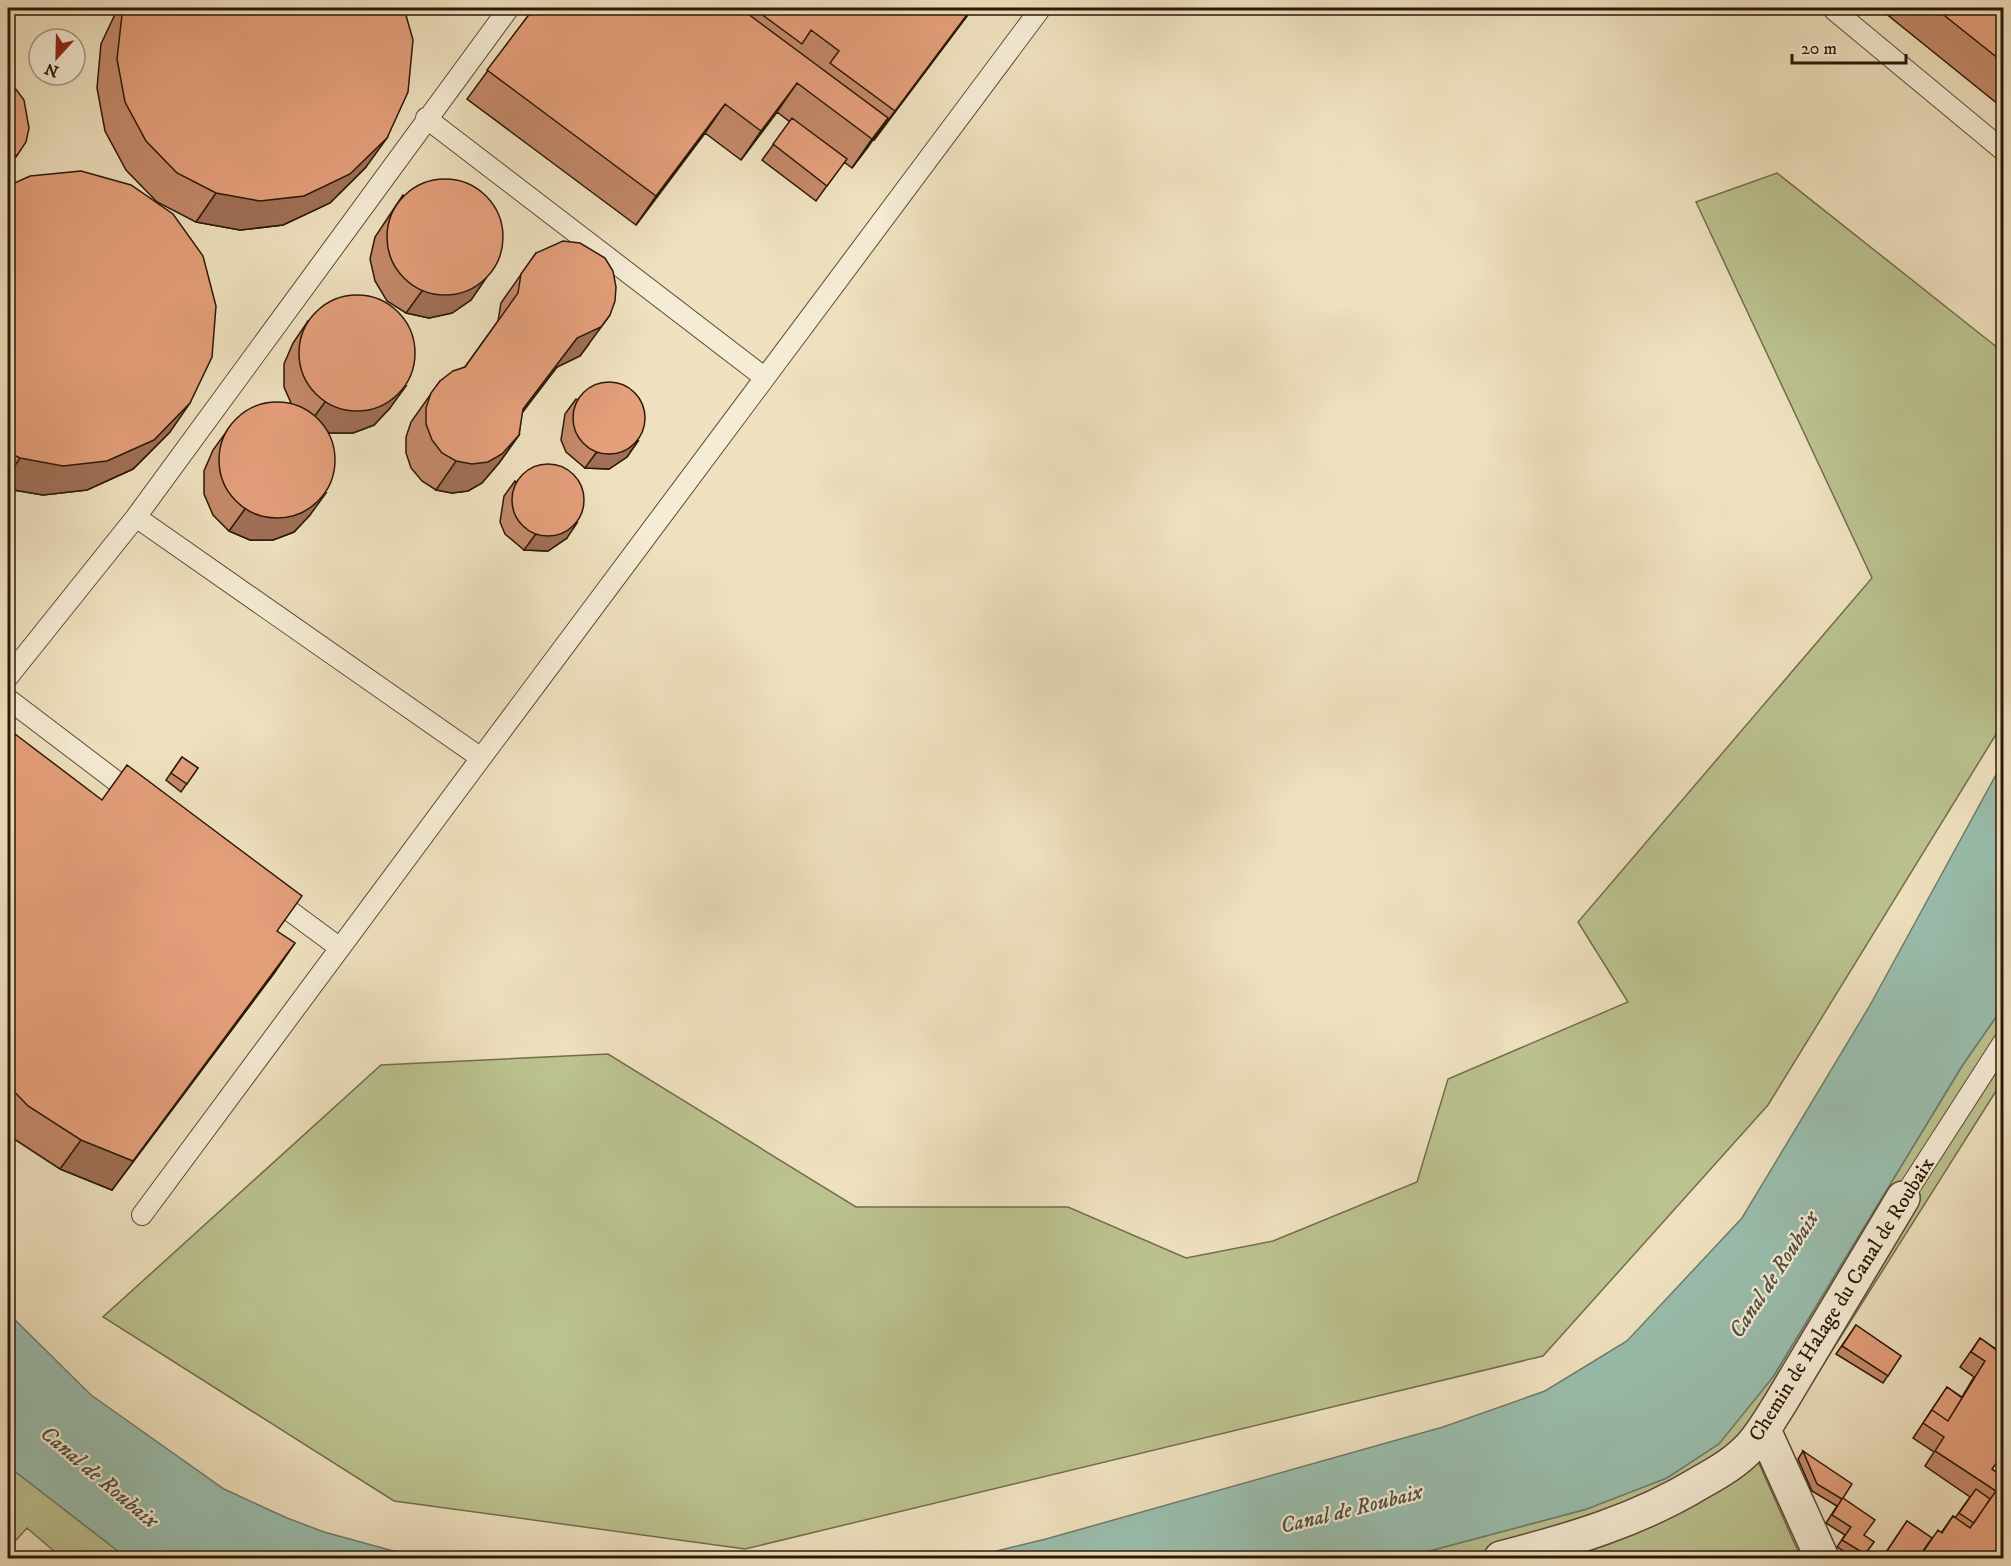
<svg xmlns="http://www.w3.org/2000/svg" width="2011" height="1566" viewBox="0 0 2011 1566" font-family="'IM FELL DW Pica',serif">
<rect width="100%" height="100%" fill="#efe1bf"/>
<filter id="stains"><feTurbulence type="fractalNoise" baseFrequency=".00333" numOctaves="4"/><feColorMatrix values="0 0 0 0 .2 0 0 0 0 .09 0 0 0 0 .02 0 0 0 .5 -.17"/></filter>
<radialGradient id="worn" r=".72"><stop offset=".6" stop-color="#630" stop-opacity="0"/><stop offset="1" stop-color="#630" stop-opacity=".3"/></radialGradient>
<!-- green -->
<path fill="#bbc290" stroke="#736d4c" stroke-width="1.5" d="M 1777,173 L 2003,352 L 2003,723 L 1768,1105 L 1543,1356 L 745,1549 L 394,1501 L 103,1317 L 381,1065 L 608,1054 L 856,1207 L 1068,1207 L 1186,1258 L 1273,1241 L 1417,1182 L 1448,1079 L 1628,1002 L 1578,922 L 1872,578 L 1696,202 Z
M 2003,1007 L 2003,1080 L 1792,1414 L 1758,1461 L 1801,1558 L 1403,1558 L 1587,1509 L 1773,1377 L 1962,1066 Z
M 8,1466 L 127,1558 L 62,1558 L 27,1528 L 8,1549 Z"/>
<!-- water -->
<path fill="#9abeae" stroke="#6e7c6c" stroke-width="1.5" d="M 2003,762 L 2003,1007 L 1962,1066 L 1773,1377 L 1719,1444 L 1667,1478 L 1587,1509 L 1403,1558 L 968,1558 L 1046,1539 L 1443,1427 L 1545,1391 L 1627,1341 L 1742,1218 L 1869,1007 Z
M 8,1313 L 91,1395 L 224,1489 L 287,1518 L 324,1532 L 419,1558 L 127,1558 L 8,1466 Z"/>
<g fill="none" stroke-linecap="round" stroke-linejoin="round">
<!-- lane casing -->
<g stroke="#5c4a36" stroke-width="22">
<path id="lane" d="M 1836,8 L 1834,10 L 2004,151
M 426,118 L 764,377
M 136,517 L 509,8
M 8,677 L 136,517 L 481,758 L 1041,8
M 8,699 L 137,797
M 271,897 L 340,948
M 1903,1198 L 2004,1041
M 142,1215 L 481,758"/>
</g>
<!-- street casing -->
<g stroke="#5c4a36" stroke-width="36">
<path id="street" d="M 1764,1430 L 1822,1558
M 1501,1558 C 1571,1540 1639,1520 1701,1482 C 1719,1472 1736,1462 1750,1447 C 1762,1434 1771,1418 1781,1402 L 1903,1198"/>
</g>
<!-- lane -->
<use href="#lane" stroke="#f5ecd5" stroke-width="20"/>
<!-- street -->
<use href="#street" stroke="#f5ecd5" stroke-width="33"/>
</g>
<!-- wall -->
<path fill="#c4896a" stroke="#2b1808" stroke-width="1.5" d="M 118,8 L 404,8 L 366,167 L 330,203 L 283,225 L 240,230 L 196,222 L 157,202 L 126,170 L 105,131 L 97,88 L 101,44 Z
M 534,8 L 973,8 L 874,140 L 873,139 L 852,168 L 844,162 L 816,201 L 762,160 L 790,122 L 777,112 L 741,160 L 705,133 L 636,225 L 467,99 Z
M 1879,8 L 2004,8 L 2004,109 Z
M 8,186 L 170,432 L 133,469 L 87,490 L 43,495 L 8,489 Z
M 403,195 L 486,278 L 471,300 L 452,313 L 429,318 L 406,313 L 387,301 L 375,281 L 370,259 L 375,237 Z
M 536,253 L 589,344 L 580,356 L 557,367 L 522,412 L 519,435 L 499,463 L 482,483 L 468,491 L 452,493 L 436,490 L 422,481 L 411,468 L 406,453 L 406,437 L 411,422 L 440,381 L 465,367 L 498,321 L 501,303 Z
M 308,321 L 390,408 L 374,425 L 353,433 L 330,433 L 328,432 L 310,515 L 294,532 L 273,540 L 250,540 L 229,531 L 213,515 L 204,494 L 204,471 L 213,450 L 229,428 L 291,403 L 284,387 L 284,364 L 293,343 Z
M 576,399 L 638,441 L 627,457 L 609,469 L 585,468 L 566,452 L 561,440 L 565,414 Z
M 515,481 L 567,538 L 548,551 L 524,550 L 505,534 L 500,522 L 504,496 Z
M 8,744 L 277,931 L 275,972 L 112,1190 L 60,1169 L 8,1135 Z
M 182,757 L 198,768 L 181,792 L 166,780 Z
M 1856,1325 L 1901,1356 L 1883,1383 L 1836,1354 Z
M 1980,1338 L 1999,1351 L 1992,1469 L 2004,1478 L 1999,1558 L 1882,1558 L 1907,1521 L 1932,1538 L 1941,1533 L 1953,1516 L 1955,1518 L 1970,1497 L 1925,1466 L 1934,1452 L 1913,1438 L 1947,1387 L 1962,1397 L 1974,1377 L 1960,1367 Z
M 1803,1451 L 1843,1498 L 1864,1536 L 1874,1542 L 1862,1558 L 1854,1558 L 1837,1547 L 1845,1535 L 1826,1523 L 1837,1506 L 1812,1491 L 1798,1459 Z"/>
<!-- shaded-wall -->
<path fill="#a06f56" stroke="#2b1808" stroke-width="1.5" d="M 972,8 L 973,8 L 874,140 L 895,111 Z
M 797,83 L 777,112 L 741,160 L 761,131 Z
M 725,104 L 705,133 L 636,225 L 656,196 Z
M 888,118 L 868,147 L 852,168 L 872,139 Z
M 387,138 L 366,167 L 330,203 L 283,225 L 240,230 L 196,222 L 216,193 Z
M 18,154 L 8,168 L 8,162 Z
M 486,278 L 471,300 L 452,313 L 429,318 L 406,313 L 422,291 Z
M 610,315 L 580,356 L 557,367 L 503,438 L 523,409 L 577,338 Z
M 406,386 L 390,408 L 374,425 L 353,433 L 330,433 L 309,424 L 325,402 Z
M 190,403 L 170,432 L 133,469 L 87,490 L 43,495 L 8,489 L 8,476 L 20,458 Z
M 519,435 L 499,463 L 482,483 L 468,491 L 452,493 L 436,490 L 456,461 Z
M 638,441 L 627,457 L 609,469 L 585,468 L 596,453 Z
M 326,493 L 310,515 L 294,532 L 273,540 L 250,540 L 229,531 L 245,509 Z
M 577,523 L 567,538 L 548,551 L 524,550 L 535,535 Z
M 295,943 L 275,972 L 112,1190 L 60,1169 L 81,1140 Z"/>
<!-- building -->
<path fill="#e49f7b" stroke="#2b1808" stroke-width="1.5" d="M 125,8 L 404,8 L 413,40 L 408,92 L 387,138 L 350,174 L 304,196 L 260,201 L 216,193 L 177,173 L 146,141 L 125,102 L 117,59 L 122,15 Z
M 534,8 L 740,8 L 888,118 L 872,139 L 797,83 L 761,131 L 725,104 L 656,196 L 487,70 Z
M 753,8 L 972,8 L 895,111 L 830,63 L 839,51 L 811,30 L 802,44 Z
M 1935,8 L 2004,8 L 2004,63 Z
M 8,83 L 15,88 L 24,100 L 29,128 L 26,142 L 18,154 L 8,162 Z
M 792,118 L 847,159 L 827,186 L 773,144 Z
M 81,171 L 131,185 L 173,214 L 203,256 L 216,306 L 212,357 L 190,403 L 154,440 L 107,461 L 63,466 L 20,458 L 8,452 L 8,186 L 30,176 Z
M387 237a58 58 0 1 1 116 0a58 58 0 1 1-116 0Z
M 563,241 L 580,243 L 605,258 L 613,271 L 616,287 L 615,301 L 610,315 L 601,327 L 577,338 L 523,409 L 519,435 L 502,454 L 488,462 L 472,464 L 456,461 L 442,453 L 432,440 L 426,424 L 426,408 L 431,393 L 440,381 L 453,371 L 465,367 L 518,293 L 521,274 L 536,253 Z
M299 353a58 58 0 1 1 116 0a58 58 0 1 1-116 0Z
M573 418a36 36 0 1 1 72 0a36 36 0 1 1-72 0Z
M219 460a58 58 0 1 1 116 0a58 58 0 1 1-116 0Z
M512 500a36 36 0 1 1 72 0a36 36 0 1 1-72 0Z
M 15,734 L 102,800 L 127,765 L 302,896 L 277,931 L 295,943 L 133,1161 L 81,1140 L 28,1106 L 8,1085 L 8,744 Z
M 182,757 L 198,768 L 187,784 L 171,773 Z
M 1856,1325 L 1901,1356 L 1888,1376 L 1842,1346 Z
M 1980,1338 L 1999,1352 L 2004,1345 L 2004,1452 L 1992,1469 L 2004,1478 L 2004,1552 L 1999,1558 L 1919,1558 L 1938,1530 L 1942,1533 L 1953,1516 L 1970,1528 L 1996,1491 L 1935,1451 L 1944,1437 L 1923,1423 L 1932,1410 L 1948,1421 L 1985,1361 L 1971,1352 Z
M 1947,1387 L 1962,1398 L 1948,1421 L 1932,1410 L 1929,1414 Z
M 1803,1451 L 1852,1484 L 1843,1498 L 1875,1520 L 1864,1535 L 1874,1542 L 1865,1554 L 1842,1540 L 1851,1527 L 1832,1515 L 1842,1499 L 1817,1484 Z
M 1976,1489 L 1990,1499 L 1974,1523 L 1959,1513 Z
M 1907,1521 L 1932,1538 L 1918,1558 L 1899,1558 L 1887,1551 Z"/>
<g text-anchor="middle" stroke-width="4.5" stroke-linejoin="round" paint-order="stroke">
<!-- street labels -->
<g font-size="21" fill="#2b1808" stroke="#f5ecd5">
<text transform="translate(1841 1299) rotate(-58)" y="7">Chemin de Halage du Canal de Roubaix</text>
</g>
<!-- water labels -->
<g font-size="22" font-style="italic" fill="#525242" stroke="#f5ecd5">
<text transform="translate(1773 1274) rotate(-57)" y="8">Canal de Roubaix</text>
<text transform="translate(100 1476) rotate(40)" y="8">Canal de Roubaix</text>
<text transform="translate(1351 1508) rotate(-14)" y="8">Canal de Roubaix</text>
</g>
</g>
<!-- margin -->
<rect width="2011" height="1566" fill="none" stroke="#efe1bf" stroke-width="30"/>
<rect x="9" y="9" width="1993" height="1548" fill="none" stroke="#2b1808" stroke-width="3"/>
<rect x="15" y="15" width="1981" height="1536" fill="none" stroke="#2b1808" stroke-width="1.5"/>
<!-- north arrow -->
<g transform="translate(57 57) rotate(202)"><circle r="28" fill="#f5ecd5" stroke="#a49783" stroke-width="1.5"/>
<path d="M0-4.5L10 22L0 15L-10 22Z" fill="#8f2418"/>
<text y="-9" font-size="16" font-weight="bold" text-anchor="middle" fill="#2b1808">N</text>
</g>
<!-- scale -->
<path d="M1792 54v9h114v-9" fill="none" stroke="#2b1808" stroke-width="3"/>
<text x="1801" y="54" font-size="18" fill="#2b1808" stroke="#f5ecd5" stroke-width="4.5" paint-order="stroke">20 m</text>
<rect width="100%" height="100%" filter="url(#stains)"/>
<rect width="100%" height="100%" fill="url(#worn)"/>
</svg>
